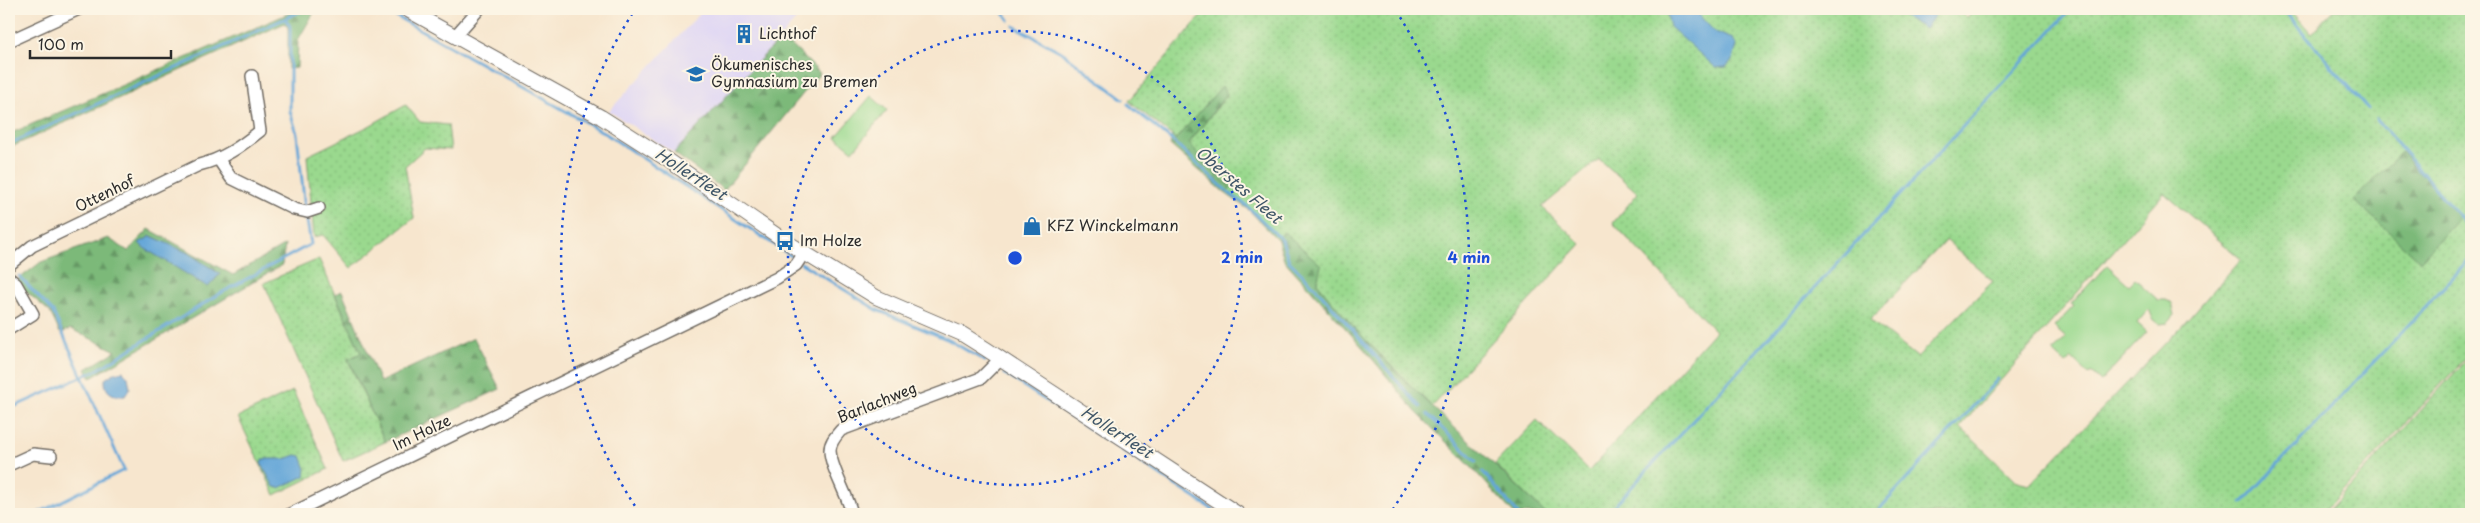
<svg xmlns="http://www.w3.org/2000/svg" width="2480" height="523" viewBox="0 0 2480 523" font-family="'Playpen Sans',sans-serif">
<defs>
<pattern id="green-dots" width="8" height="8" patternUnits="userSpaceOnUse" patternTransform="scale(1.25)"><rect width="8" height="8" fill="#9ad98e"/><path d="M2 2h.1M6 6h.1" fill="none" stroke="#85ba7b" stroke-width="1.8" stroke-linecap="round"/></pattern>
<pattern id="forest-firs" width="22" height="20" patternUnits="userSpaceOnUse" patternTransform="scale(1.25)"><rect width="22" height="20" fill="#7bb979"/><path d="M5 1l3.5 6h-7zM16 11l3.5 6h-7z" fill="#659763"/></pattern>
</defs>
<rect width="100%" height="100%" fill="#fcf5e5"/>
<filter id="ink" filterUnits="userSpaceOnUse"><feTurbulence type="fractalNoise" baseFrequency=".02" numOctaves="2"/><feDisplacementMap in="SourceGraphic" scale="10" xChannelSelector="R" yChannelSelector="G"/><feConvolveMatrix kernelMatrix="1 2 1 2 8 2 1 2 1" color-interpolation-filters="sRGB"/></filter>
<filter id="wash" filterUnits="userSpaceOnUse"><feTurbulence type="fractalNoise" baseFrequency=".0096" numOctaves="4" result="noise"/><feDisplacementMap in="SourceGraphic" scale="20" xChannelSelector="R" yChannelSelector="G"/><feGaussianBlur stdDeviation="1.12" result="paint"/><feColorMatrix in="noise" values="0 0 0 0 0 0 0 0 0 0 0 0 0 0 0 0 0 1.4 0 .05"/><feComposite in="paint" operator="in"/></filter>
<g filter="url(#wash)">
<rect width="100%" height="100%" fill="#f7e6ce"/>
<!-- built -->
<path fill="#ded5f5" d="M 704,9 L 806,9 L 674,153 L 609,111 Z"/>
<!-- green -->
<path fill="url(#green-dots)" stroke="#62825c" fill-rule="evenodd" d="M 1207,9 L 1956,9 L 1967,17 L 1976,9 L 2290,9 L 2311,33 L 2334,9 L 2471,9 L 2471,352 L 2321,514 L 1546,514 L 1495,464 L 1537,420 L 1589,471 L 1715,331 L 1613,223 L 1638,193 L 1599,159 L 1542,207 L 1581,244 L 1432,407 L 1348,322 L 1317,283 L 1298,246 L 1284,232 L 1278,240 L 1249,210 L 1225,193 L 1231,187 L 1207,166 L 1189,143 L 1227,95 L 1222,87 L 1176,139 L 1129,101 ZM 2164,193 L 2241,259 L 2182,326 L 2029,485 L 2017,482 L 1960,427 ZM 1946,240 L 1993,281 L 1917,357 L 1870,320 Z
M 406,105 L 420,122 L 448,125 L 451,150 L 425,148 L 405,166 L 414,218 L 351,268 L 323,235 L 314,237 L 307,156 L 369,126 Z
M 319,259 L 361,353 L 348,360 L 385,442 L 343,461 L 264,283 Z
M 2471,355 L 2471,514 L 2325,514 Z
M 293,391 L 328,469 L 275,495 L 238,417 Z"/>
<!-- forest -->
<path fill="url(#forest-firs)" stroke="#537252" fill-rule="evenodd" d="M 299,9 L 316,9 L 298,40 L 297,68 L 288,69 L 288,28 L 285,23 L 9,148 L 9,134 Z
M 782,36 L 820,73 L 724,190 L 674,153 Z
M 1222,86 L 1227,94 L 1189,143 L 1207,166 L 1231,188 L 1225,193 L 1170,145 L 1172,136 L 1176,139 Z
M 2401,152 L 2461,217 L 2420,261 L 2354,200 Z
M 149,229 L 233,275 L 285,245 L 282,265 L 91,378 L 86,369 L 116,351 L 71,329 L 60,333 L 50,312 L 15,282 L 41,262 L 108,238 L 128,251 ZM 151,236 L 188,253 L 220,274 L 208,287 Z
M 1284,232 L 1321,265 L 1317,283 C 1384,369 1469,438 1546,514 L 1514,514 L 1473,469 L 1416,412 L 1365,350 L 1284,260 L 1278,240 Z
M 342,291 L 380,382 L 474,338 L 500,389 L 385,442 L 348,359 L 361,353 L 335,294 Z"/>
<!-- pitch -->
<path fill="#9ad98e" stroke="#62825c" d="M 871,96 L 887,110 L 853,151 L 836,137 Z
M 2107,265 L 2129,285 L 2135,279 L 2158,300 L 2166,300 L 2172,303 L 2175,315 L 2168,323 L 2160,324 L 2153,319 L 2149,309 L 2137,323 L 2147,332 L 2101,381 L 2091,372 L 2089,375 L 2071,358 L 2066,364 L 2053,352 L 2066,338 L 2054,327 L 2074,306 L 2071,304 Z"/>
<!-- water -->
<path fill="#64a6d8" stroke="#486882" d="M 1675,9 L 1693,9 L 1715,32 L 1733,39 L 1737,46 L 1733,59 L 1726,67 L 1716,68 L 1670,27 L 1667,15 Z
M 1900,9 L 1924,9 L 1935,15 L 1925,29 L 1898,13 Z
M 151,236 L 188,253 L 220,274 L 208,287 L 144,248 L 139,243 Z
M 123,371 L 128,377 L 130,388 L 125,396 C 113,397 104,392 105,379 L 114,373 Z
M 296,455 L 301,456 L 306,469 L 305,476 L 280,488 L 274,487 L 261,463 L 263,459 L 285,459 Z"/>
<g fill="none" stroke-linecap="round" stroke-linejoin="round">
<!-- stream -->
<path stroke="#64a6d8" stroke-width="3" d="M 383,9 L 603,132 L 796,259
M 1001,9 L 1009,20
M 2283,9 L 2368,109
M 285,19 L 290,26 L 290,111 L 297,134 L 305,209
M 1014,26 L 1063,53 L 1123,99
M 1128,104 L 1175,143 L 1229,193 L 1247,206 L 1282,240 L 1289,261 L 1315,287 L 1420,407
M 2376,119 L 2471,230
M 9,144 L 306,9
M 801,263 L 877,310 L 947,339 L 985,361
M 19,276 L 53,312 L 124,470 L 36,514
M 1005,374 L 1215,511
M 9,409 L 97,370 L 221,293 L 311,244 L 306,215
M 1427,414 L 1476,461
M 1483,472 L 1518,514
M 2242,503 L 2471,258
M 1607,514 L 2071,9
M 1875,514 L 1998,379"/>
</g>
</g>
<g filter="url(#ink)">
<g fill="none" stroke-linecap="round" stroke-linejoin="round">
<!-- minor casing -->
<g stroke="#726c64" stroke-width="14">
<path id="minor" d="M 456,35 L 479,9
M 9,41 L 79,9
M 219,160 L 231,178 L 294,209 L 307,212 L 319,208
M 9,265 L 32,246 L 199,165 C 223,159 240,147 260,131 L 252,76
M 9,278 L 16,284 L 33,314 L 9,329
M 9,465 L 33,454 L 51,456
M 290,514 L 777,278 L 796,265 L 804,253
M 852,514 C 848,495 830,467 830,450 C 830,442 836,436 841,430 L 981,378 L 1001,358"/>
</g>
<!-- tertiary casing -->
<g stroke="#726c64" stroke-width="16">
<path id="tertiary" d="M 406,9 L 601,117 L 665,158 L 785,241 L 876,297 L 962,334 L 986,349 L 1238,514"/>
</g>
<!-- minor -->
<use href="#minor" stroke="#fff" stroke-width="11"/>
<!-- tertiary -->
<use href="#tertiary" stroke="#fff" stroke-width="14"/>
</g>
</g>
<!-- distance rings -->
<g fill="none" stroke="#1d4ed8" stroke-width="2.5" stroke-dasharray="2.5 5">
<circle cx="1015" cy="258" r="227"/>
<path d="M639 512A454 454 0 0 1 634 11M1396 11A454 454 0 0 1 1391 512"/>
</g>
<!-- icons -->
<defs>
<g id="building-bare" transform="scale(1.5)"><path d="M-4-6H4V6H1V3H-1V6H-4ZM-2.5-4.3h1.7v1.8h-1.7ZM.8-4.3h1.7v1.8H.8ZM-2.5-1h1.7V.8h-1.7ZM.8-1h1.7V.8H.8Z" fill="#1f6fb2" stroke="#fcf5e5" stroke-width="2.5" paint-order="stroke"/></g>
<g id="school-bare" transform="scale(1.5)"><path d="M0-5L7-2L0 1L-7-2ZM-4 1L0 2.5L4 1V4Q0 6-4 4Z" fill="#1f6fb2" stroke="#fcf5e5" stroke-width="2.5" paint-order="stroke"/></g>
<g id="shop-bare" transform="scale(1.5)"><path d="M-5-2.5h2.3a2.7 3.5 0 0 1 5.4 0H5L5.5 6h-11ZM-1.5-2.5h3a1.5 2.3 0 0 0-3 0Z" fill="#1f6fb2" stroke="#fcf5e5" stroke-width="2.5" paint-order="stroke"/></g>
<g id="bus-bare" transform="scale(1.5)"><path d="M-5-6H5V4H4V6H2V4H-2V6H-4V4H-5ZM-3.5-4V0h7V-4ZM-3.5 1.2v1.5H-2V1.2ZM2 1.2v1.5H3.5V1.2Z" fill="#1f6fb2" stroke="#fcf5e5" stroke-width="2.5" paint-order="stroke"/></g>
</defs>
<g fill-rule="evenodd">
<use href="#building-bare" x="744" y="34"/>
<use href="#school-bare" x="696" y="74"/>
<use href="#shop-bare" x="1032" y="226"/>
<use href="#bus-bare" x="785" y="241"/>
</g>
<g text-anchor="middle" stroke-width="4" stroke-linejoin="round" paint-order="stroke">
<!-- poi labels -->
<g font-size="15" fill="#2b2b2b" stroke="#fcf5e5" text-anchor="start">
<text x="759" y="39">Lichthof</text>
<text x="711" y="70">Ökumenisches<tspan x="711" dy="17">Gymnasium zu Bremen</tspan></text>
<text x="1047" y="231">KFZ Winckelmann</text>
<text x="800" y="246">Im Holze</text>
</g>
<!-- street labels -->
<g font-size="15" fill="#2b2b2b" stroke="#fcf5e5">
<text transform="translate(105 194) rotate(-26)" y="5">Ottenhof</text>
<text transform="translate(877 403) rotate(-22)" y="5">Barlachweg</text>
<text transform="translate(422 433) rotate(-26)" y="5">Im Holze</text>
</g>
<!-- water labels -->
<g font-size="16" font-style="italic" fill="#3f5668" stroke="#fcf5e5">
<text transform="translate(691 174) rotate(33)" y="6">Hollerfleet</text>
<text transform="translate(1239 185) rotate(41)" y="6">Oberstes Fleet</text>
<text transform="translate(1117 432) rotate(33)" y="6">Hollerfleet</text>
</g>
</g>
<circle cx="1015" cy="258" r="8" fill="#1d4ed8" stroke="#fcf5e5" stroke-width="2.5"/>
<g font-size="15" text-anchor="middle" font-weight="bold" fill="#1d4ed8" stroke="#fcf5e5" stroke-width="4" stroke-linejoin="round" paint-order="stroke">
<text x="1242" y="263">2 min</text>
<text x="1469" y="263">4 min</text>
</g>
<!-- margin -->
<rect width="2480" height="523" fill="none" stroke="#fcf5e5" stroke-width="30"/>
<!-- scale -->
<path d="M30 50v8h141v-8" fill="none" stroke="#2b2b2b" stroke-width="2.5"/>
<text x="38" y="50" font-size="15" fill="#2b2b2b" stroke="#fcf5e5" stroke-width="4" paint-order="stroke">100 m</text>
</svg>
